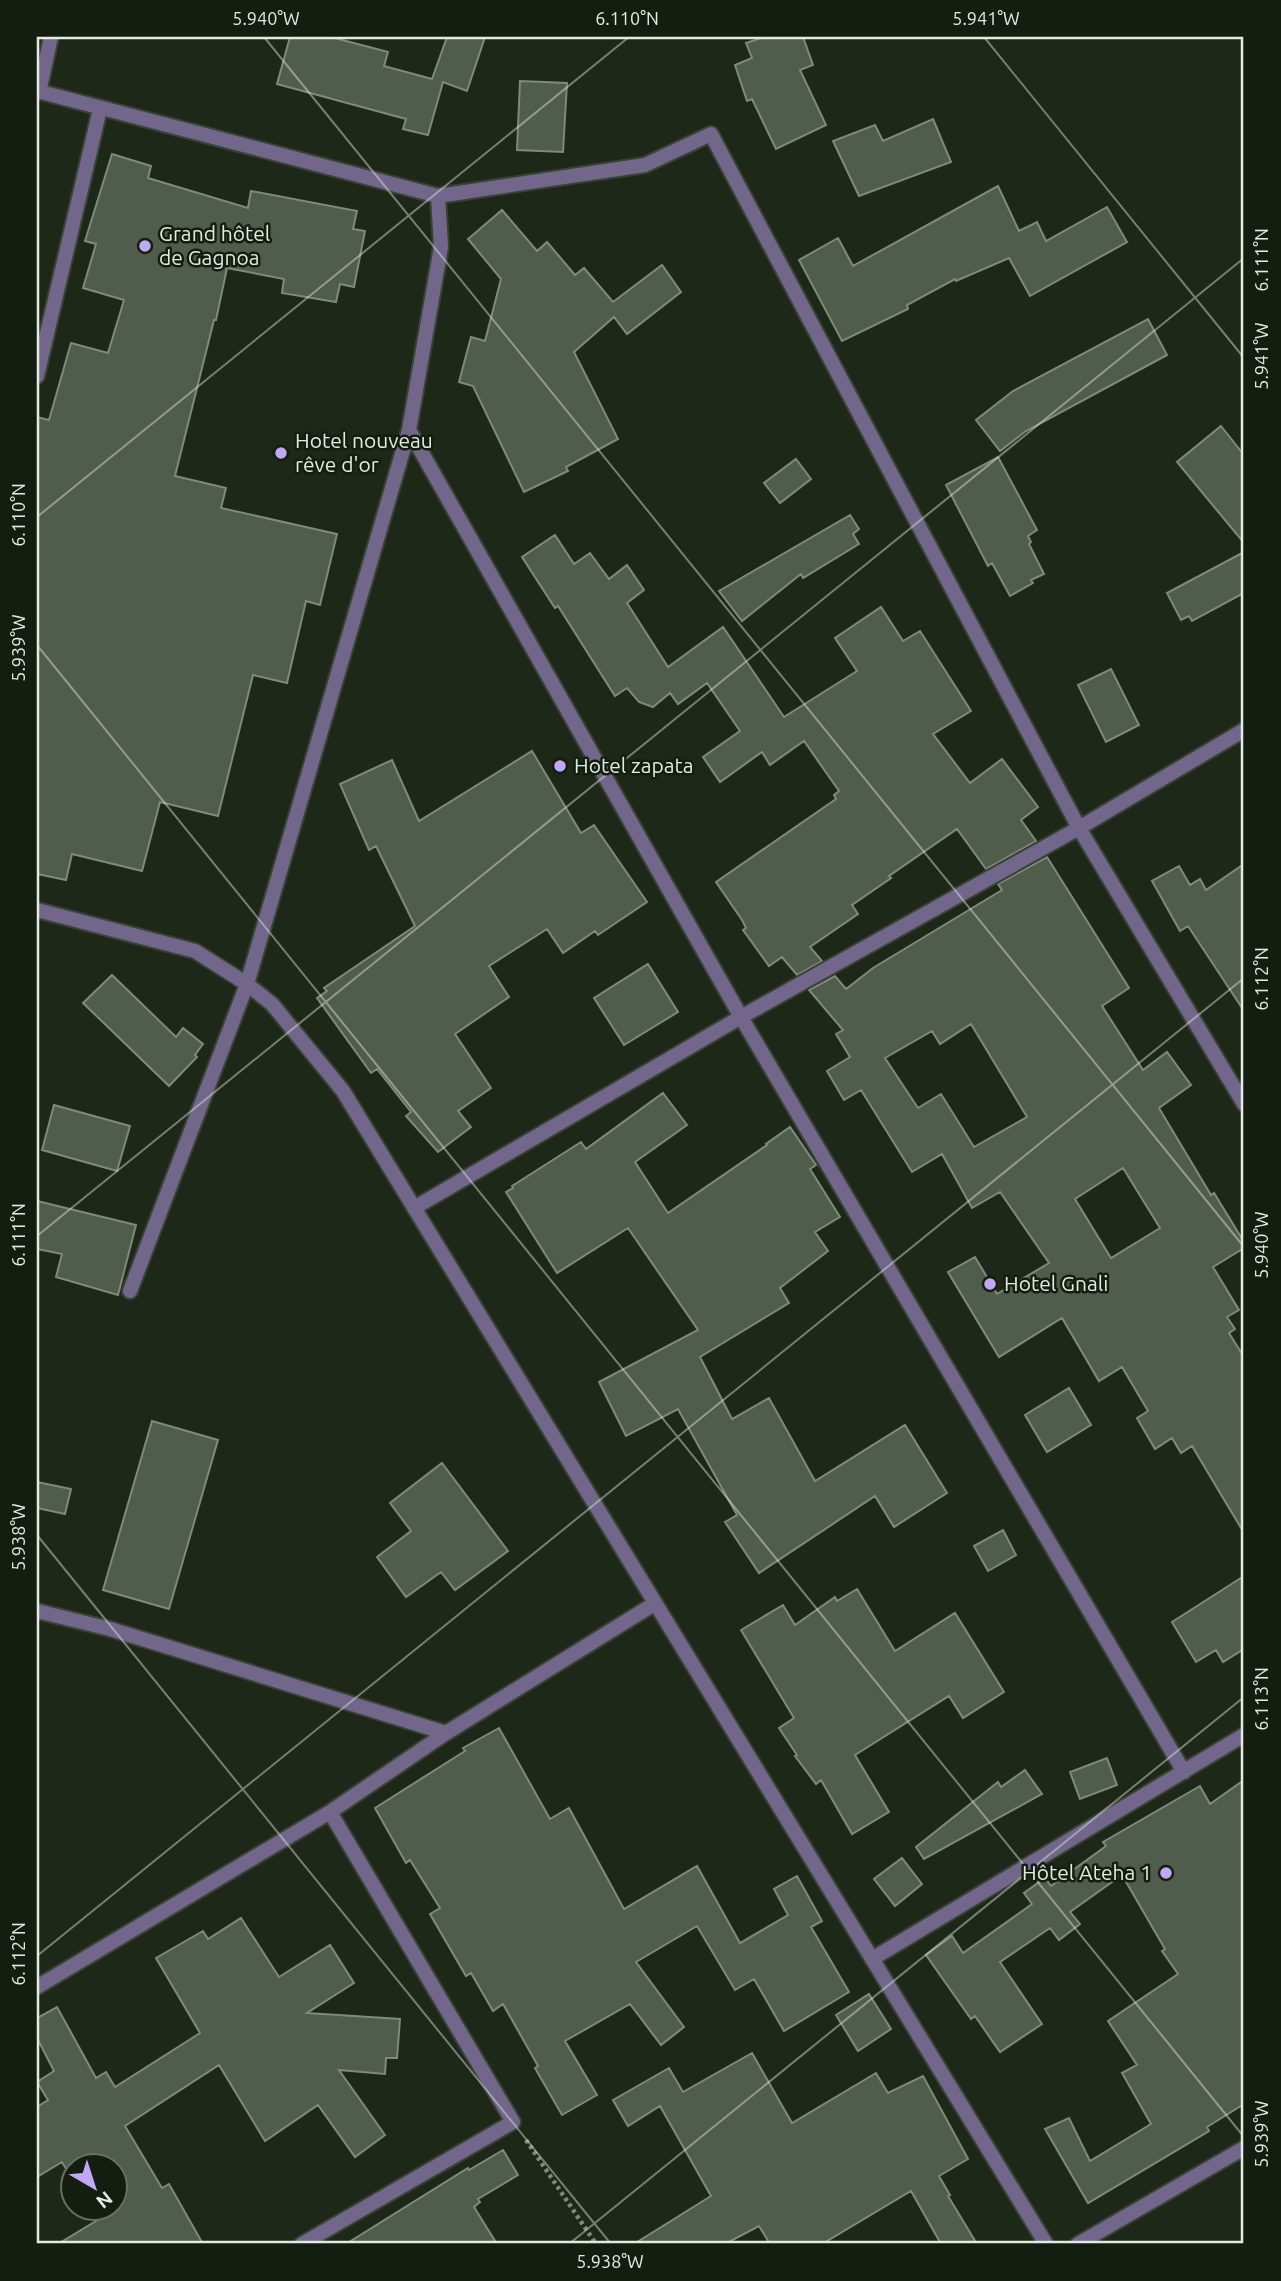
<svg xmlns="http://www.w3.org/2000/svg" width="1281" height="2281" viewBox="0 0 1281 2281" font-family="Ubuntu,sans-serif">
<rect width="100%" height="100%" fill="#1d2819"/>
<!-- building -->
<path fill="#505c4c" stroke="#7e8b7a" stroke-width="2" fill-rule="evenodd" d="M 290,37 L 331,37 L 388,52 L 384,66 L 432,79 L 447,37 L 485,37 L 467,91 L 443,82 L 428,135 L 403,129 L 406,119 L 277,84 Z
M 765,37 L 803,37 L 813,65 L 800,70 L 826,125 L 776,149 L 752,99 L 747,101 L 735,65 L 752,58 L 746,43 Z
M 520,81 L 567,83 L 563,152 L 517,150 Z
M 933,119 L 951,162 L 859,196 L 833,141 L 875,125 L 883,141 Z
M 112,154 L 151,166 L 148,178 L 248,208 L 251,191 L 357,211 L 353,229 L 365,231 L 354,287 L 340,284 L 336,302 L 282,293 L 284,279 L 227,268 L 216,320 L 214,320 L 175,476 L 226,488 L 221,508 L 337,534 L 320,605 L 306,601 L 287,683 L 253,675 L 218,816 L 160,802 L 142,871 L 72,854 L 66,880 L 37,874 L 37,417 L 49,420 L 71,343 L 108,353 L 124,300 L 83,288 L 96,244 L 85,241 Z
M 998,186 L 1019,231 L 1037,222 L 1046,241 L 1107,207 L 1127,242 L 1030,296 L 1009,258 L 956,281 L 955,279 L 907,305 L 908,309 L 842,341 L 799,260 L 838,238 L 853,266 Z
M 502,210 L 537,251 L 547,242 L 575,275 L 584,268 L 613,302 L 662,265 L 681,292 L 627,334 L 614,317 L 574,352 L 618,439 L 566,467 L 568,471 L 524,492 L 473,386 L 459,382 L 471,337 L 485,341 L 501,279 L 468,239 Z
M 1148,319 L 1167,355 L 1026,431 L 1000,451 L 976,420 L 1013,391 Z
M 1221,426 L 1244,455 L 1244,543 L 1177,462 Z
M 998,457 L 1037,530 L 1028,536 L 1031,542 L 1029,544 L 1044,574 L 1031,580 L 1033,583 L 1010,596 L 992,563 L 988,566 L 946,485 Z
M 796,459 L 811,479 L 780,503 L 764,483 Z
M 850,515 L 859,529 L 853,534 L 859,544 L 803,578 L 801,574 L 742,621 L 719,591 Z
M 555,535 L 574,564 L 590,553 L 609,579 L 627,565 L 644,590 L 627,603 L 668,667 L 723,627 L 784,717 L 857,671 L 835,638 L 881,607 L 903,641 L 920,631 L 971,711 L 933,734 L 970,783 L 1002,759 L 1038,807 L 1021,820 L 1036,841 L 986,869 L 957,829 L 889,876 L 891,878 L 852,905 L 858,914 L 810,947 L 822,961 L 797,975 L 782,957 L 769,966 L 743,930 L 746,928 L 742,920 L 716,882 L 836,799 L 834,795 L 839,791 L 804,741 L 770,765 L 762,752 L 720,782 L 703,757 L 740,731 L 707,683 L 678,704 L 670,693 L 653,707 L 639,702 L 627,688 L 615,696 L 558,606 L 555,608 L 522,557 Z
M 1244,552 L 1244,593 L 1192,621 L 1189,616 L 1181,620 L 1167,593 Z
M 1111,669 L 1139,725 L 1106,742 L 1078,685 Z
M 532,751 L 581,833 L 594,825 L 647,902 L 598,935 L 595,931 L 563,953 L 547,929 L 489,966 L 509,997 L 455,1034 L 491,1088 L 458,1111 L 471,1127 L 438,1152 L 406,1116 L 411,1112 L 377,1069 L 371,1073 L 317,998 L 327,991 L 324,988 L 415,926 L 376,846 L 369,850 L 340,784 L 392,760 L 419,821 Z
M 1047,857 L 1129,988 L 1102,1006 L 1143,1070 L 1167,1052 L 1191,1085 L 1159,1108 L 1211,1195 L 1214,1193 L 1244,1242 L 1244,1248 L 1213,1267 L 1239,1310 L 1227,1317 L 1235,1329 L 1229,1333 L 1244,1357 L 1244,1533 L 1192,1446 L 1181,1453 L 1172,1438 L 1155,1449 L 1137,1418 L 1148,1411 L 1122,1367 L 1099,1381 L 1062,1318 L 999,1357 L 948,1272 L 975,1257 L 997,1294 L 1049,1263 L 1000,1192 L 972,1208 L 942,1154 L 912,1172 L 861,1090 L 844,1100 L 827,1071 L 850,1057 L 836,1034 L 843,1030 L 809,990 L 835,976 L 846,989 L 873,968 L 1002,890 L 998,884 ZM 971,1024 L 1027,1117 L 974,1147 L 941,1094 L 918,1108 L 885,1058 L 932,1031 L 940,1044 ZM 1123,1168 L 1160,1228 L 1111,1258 L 1075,1199 Z
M 1244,864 L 1244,1011 L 1188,926 L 1180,931 L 1152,881 L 1179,866 L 1190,885 L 1200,879 L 1206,890 Z
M 648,964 L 678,1012 L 624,1045 L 594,998 Z
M 112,975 L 176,1037 L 183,1028 L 203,1044 L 195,1055 L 197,1057 L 169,1086 L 83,1003 Z
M 663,1093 L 687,1125 L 635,1162 L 668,1213 L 767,1145 L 766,1144 L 790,1127 L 816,1165 L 810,1169 L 840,1217 L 815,1232 L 828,1251 L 780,1288 L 789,1303 L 700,1357 L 732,1419 L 769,1398 L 815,1481 L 905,1425 L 947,1493 L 894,1527 L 875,1496 L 759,1573 L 725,1522 L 737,1515 L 678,1409 L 626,1436 L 599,1382 L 698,1330 L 628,1228 L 557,1273 L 506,1192 L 513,1188 L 512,1186 L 581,1142 L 586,1149 Z
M 54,1105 L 130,1126 L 117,1171 L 42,1150 Z
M 37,1201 L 136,1225 L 118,1295 L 56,1277 L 62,1254 L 37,1249 Z
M 1069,1388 L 1091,1425 L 1047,1452 L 1025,1415 Z
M 152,1421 L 218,1440 L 169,1609 L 103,1590 Z
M 442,1463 L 508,1551 L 455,1590 L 441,1572 L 406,1597 L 377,1557 L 411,1531 L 390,1503 Z
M 37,1482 L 71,1489 L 65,1514 L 37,1508 Z
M 1003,1530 L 1016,1555 L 988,1571 L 974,1546 Z
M 1244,1576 L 1244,1649 L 1223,1662 L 1216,1650 L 1196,1662 L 1172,1622 Z
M 857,1589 L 895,1651 L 955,1613 L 1004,1692 L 963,1718 L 949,1696 L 855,1755 L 889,1812 L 852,1834 L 821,1780 L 816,1784 L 795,1756 L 797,1755 L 779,1728 L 794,1718 L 741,1630 L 783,1605 L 795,1625 L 835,1597 L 837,1601 Z
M 499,1728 L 550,1819 L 569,1808 L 624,1909 L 697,1866 L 740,1943 L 788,1915 L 774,1889 L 797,1876 L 822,1921 L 811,1927 L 849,1992 L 784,2031 L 754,1979 L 735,1990 L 697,1926 L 636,1962 L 684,2027 L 661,2045 L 630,2004 L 565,2041 L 597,2095 L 562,2115 L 535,2068 L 538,2066 L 503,2004 L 493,2011 L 471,1973 L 466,1976 L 430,1914 L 440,1908 L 410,1860 L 406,1863 L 375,1808 L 465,1751 L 463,1748 Z
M 1107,1758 L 1117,1785 L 1080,1799 L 1070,1772 Z
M 1025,1770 L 1042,1794 L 924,1859 L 916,1847 L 998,1782 L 1001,1787 Z
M 1244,1780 L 1244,2104 L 1207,2127 L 1209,2131 L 1088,2203 L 1045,2129 L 1069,2118 L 1090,2161 L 1151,2124 L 1122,2073 L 1137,2065 L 1108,2021 L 1178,1974 L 1162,1951 L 1165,1949 L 1122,1875 L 1070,1912 L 1080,1924 L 1059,1940 L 1050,1928 L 1000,1962 L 1042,2024 L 1000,2052 L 975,2016 L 971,2019 L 926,1955 L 952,1936 L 963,1953 L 1032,1904 L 1024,1893 L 1045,1878 L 1051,1886 L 1106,1846 L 1103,1842 L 1200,1786 L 1210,1804 Z
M 902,1858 L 922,1884 L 895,1906 L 874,1879 Z
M 241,1918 L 279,1977 L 330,1945 L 354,1983 L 307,2013 L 400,2019 L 397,2058 L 386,2058 L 385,2074 L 339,2070 L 385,2135 L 355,2157 L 318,2105 L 265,2141 L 219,2065 L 125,2126 L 162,2188 L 169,2184 L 203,2244 L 58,2244 L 96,2221 L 88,2208 L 116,2208 L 116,2166 L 74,2166 L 74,2182 L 62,2162 L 37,2177 L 37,2107 L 48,2100 L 37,2082 L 54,2071 L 37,2038 L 37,2018 L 57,2007 L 96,2078 L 106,2072 L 115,2087 L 200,2033 L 156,1958 L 203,1931 L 208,1939 Z
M 869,1994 L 891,2029 L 858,2051 L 836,2015 Z
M 752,2053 L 792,2123 L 876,2073 L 888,2093 L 923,2076 L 968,2159 L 939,2176 L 950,2195 L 948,2196 L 977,2244 L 941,2244 L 911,2191 L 822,2244 L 770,2244 L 759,2226 L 725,2244 L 634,2244 L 711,2196 L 660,2106 L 628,2126 L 613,2100 L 669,2068 L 683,2092 Z
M 503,2150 L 518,2175 L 478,2199 L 480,2202 L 474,2207 L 497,2244 L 346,2244 L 468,2168 L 469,2170 Z"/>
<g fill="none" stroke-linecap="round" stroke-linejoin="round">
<!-- minor casing -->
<g stroke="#394335" stroke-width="18">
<path id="minor" d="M 37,91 L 438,196 L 645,165 L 711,134 L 1079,828 L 1244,1104
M 39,92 L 51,37
M 37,376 L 100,109
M 409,430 L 741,1017 L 1184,1772
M 414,1208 L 741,1017 L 1079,828 L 1244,730
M 130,1291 L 247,984 L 409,430 L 441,247 L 438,196
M 37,1611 L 110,1629 L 446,1733 L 330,1812 L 37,1987
M 446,1733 L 654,1604
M 872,1959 L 1244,1735
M 302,2244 L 513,2122 L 330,1812
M 1078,2244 L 1244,2148"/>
</g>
<!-- tertiary casing -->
<g stroke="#394335" stroke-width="18">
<path id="tertiary" d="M 37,910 L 195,951 L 247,984 L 272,1004 L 343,1091 L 1046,2244"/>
</g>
<!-- path -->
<path stroke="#80897d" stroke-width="4.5" stroke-dasharray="3.5 3.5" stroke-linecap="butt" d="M 526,2140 L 596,2244"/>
<!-- minor -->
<use href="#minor" stroke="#72678b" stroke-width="14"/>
<!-- tertiary -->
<use href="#tertiary" stroke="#72678b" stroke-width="14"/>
</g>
<!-- ticks -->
<path fill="none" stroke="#e3ebe1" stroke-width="2" stroke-opacity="0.45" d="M 264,37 L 1244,1247M 984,37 L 1244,358M 37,517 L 629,37M 37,645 L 1244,2137M 37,1236 L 1244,258M 37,1535 L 611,2244M 37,1956 L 1244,978M 569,2244 L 1244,1697"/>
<!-- markers -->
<g fill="#c0a8f4" stroke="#141e10" stroke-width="2.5">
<circle cx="145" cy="246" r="7"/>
<circle cx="281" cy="453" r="7"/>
<circle cx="560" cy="766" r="7"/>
<circle cx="990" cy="1284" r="7"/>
<circle cx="1166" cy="1873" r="7"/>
</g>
<g text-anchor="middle" stroke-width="5" stroke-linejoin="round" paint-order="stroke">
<!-- poi labels -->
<g font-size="21" fill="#e3ebe1" stroke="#141e10" text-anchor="start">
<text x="159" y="241">Grand hôtel<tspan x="159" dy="24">de Gagnoa</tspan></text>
<text x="295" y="448">Hotel nouveau<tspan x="295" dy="24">rêve d'or</tspan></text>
<text x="574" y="773">Hotel zapata</text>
<text x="1004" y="1291">Hotel Gnali</text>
<text x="1152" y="1880" text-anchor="end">Hôtel Ateha 1</text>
</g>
</g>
<!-- border -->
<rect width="1281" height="2281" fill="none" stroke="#141e10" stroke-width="77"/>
<!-- north arrow -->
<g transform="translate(94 2187) rotate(141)"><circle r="33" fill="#141e10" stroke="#677064" stroke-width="2"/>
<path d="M0-5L12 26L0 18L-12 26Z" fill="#c0a8f4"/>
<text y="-10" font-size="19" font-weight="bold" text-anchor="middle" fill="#e3ebe1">N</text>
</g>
<rect x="38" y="38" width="1204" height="2204" fill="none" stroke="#e3ebe1" stroke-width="2.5"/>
<g font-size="18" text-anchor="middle" fill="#e3ebe1">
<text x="266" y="25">5.940°W</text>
<text x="627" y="25">6.110°N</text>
<text x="986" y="25">5.941°W</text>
<text transform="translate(1262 260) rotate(-90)" y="6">6.111°N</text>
<text transform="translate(1262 356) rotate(-90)" y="6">5.941°W</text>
<text transform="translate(19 515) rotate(-90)" y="6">6.110°N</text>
<text transform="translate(19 648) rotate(-90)" y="6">5.939°W</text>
<text transform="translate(1262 979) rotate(-90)" y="6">6.112°N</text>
<text transform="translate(19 1235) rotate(-90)" y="6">6.111°N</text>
<text transform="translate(1262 1245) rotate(-90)" y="6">5.940°W</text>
<text transform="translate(19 1537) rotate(-90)" y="6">5.938°W</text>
<text transform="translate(1262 1699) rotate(-90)" y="6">6.113°N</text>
<text transform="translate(19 1954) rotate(-90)" y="6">6.112°N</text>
<text transform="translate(1262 2134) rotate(-90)" y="6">5.939°W</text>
<text x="610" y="2268">5.938°W</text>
</g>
</svg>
